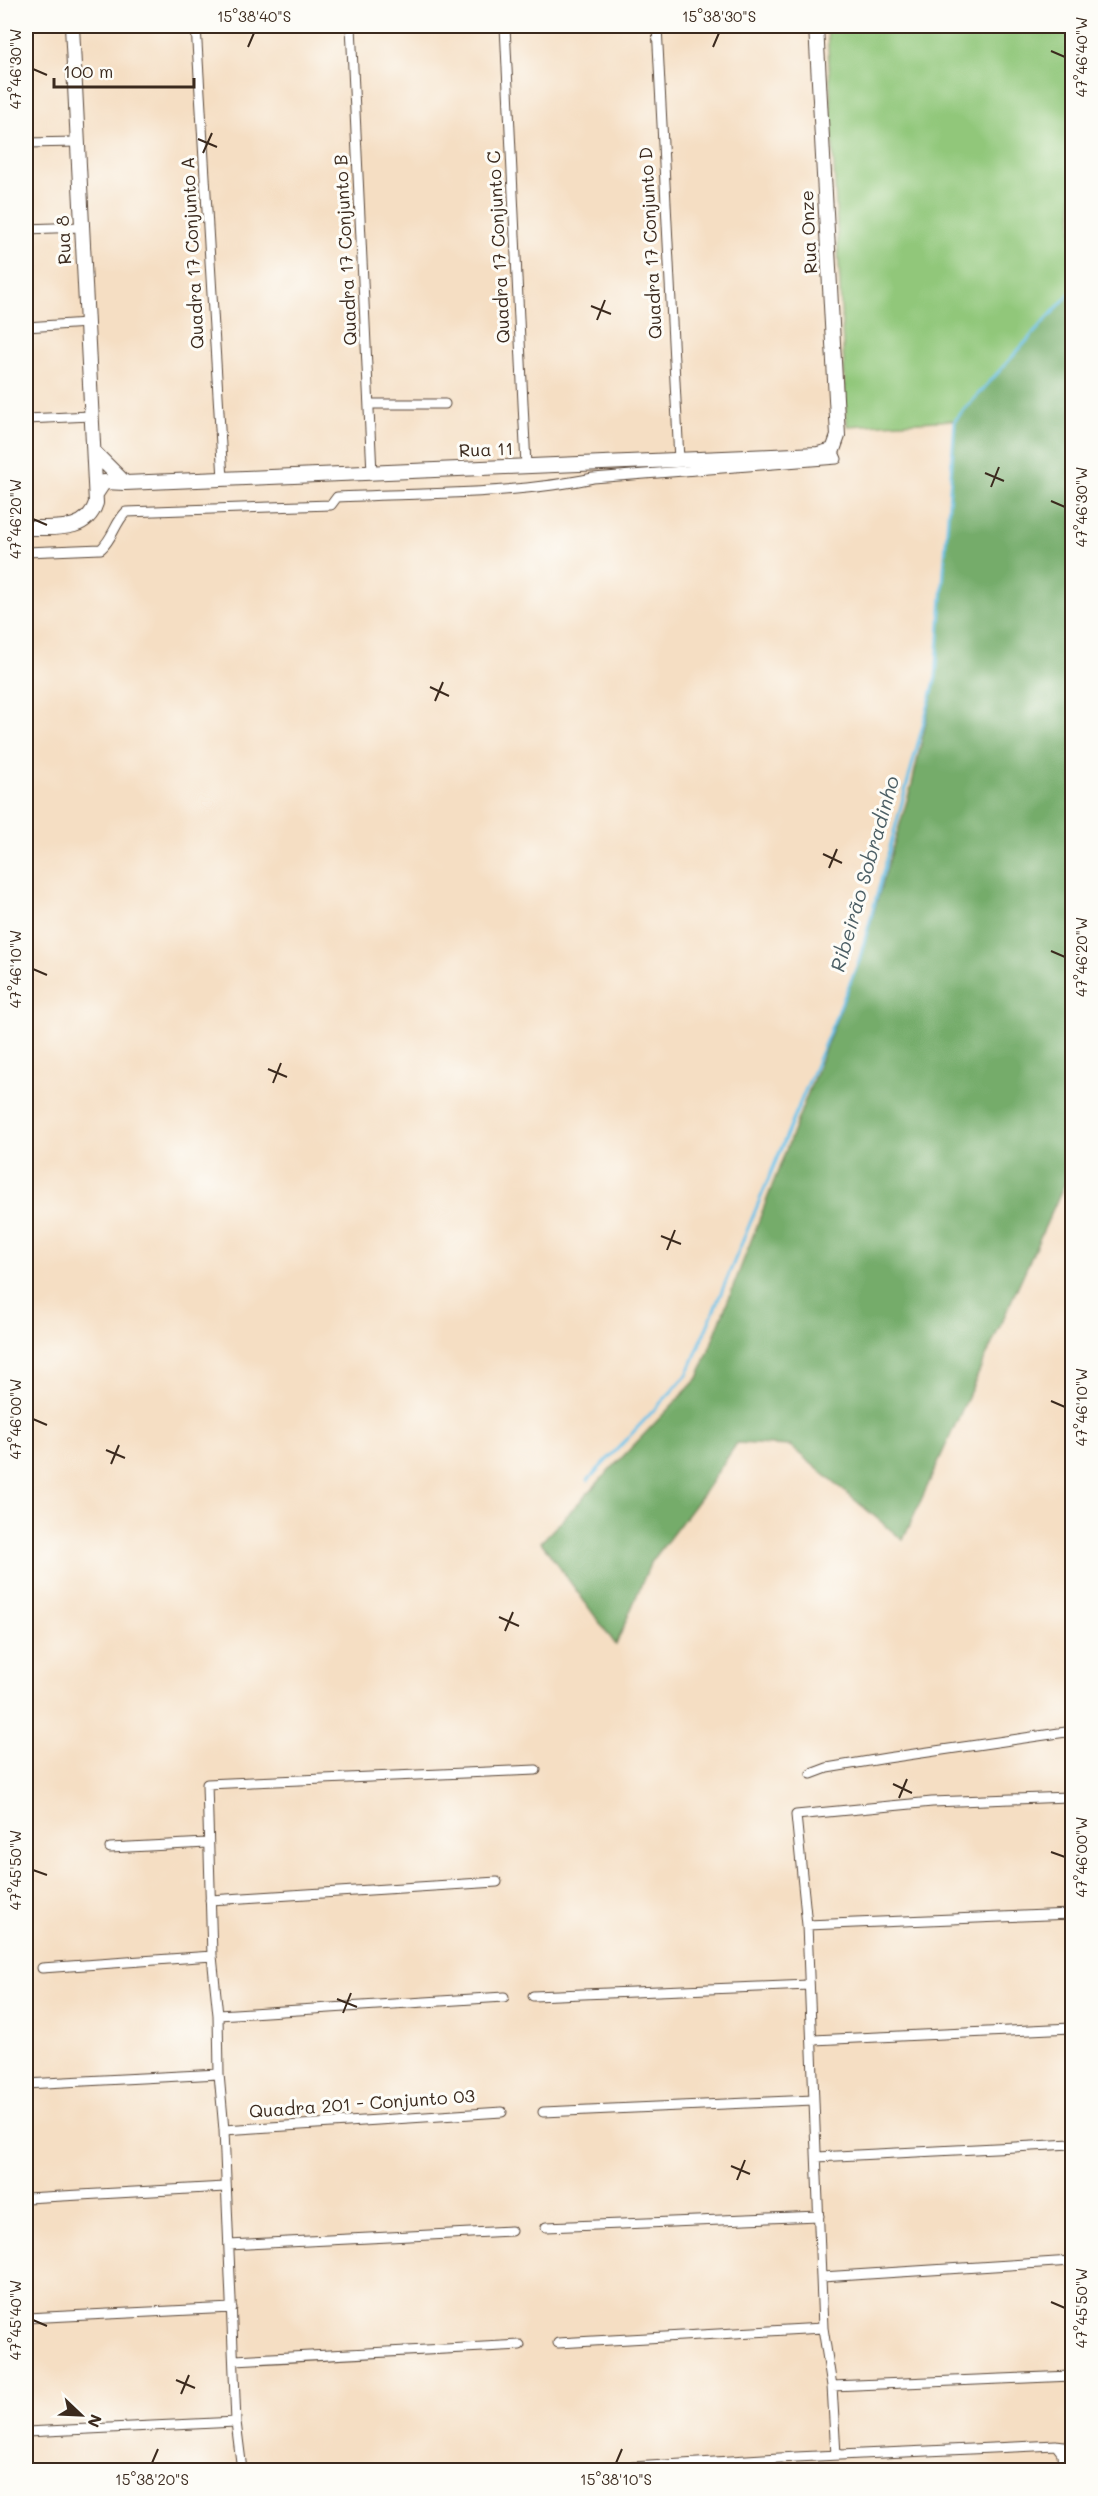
<svg xmlns="http://www.w3.org/2000/svg" width="1098" height="2496" viewBox="0 0 1098 2496" font-family="Mali,sans-serif">
<rect width="100%" height="100%" fill="#fdfcf7"/>
<filter id="ink" filterUnits="userSpaceOnUse"><feTurbulence type="fractalNoise" baseFrequency=".0167" numOctaves="2"/><feDisplacementMap in="SourceGraphic" scale="12" xChannelSelector="R" yChannelSelector="G"/><feConvolveMatrix kernelMatrix="1 2 1 2 8 2 1 2 1" color-interpolation-filters="sRGB"/></filter>
<filter id="wash" filterUnits="userSpaceOnUse"><feTurbulence type="fractalNoise" baseFrequency=".008" numOctaves="4" result="noise"/><feDisplacementMap in="SourceGraphic" scale="24" xChannelSelector="R" yChannelSelector="G"/><feGaussianBlur stdDeviation="1.35" result="paint"/><feColorMatrix in="noise" values="0 0 0 0 0 0 0 0 0 0 0 0 0 0 0 0 0 1.4 0 .05"/><feComposite in="paint" operator="in"/></filter>
<g filter="url(#wash)">
<rect width="100%" height="100%" fill="#f5dec3"/>
<!-- green -->
<path fill="#91c77a" stroke="#66784c" stroke-width="1.5" d="M 827,26 L 1072,26 L 1072,291 L 955,420 L 847,426 Z"/>
<!-- forest -->
<path fill="#74ac6a" stroke="#586b44" stroke-width="1.5" d="M 1072,291 L 1072,1167 L 903,1540 L 790,1446 L 737,1443 L 705,1491 L 650,1564 L 616,1645 L 541,1542 L 698,1378 L 859,961 L 912,784 L 936,677 L 955,420 Z"/>
<g fill="none" stroke-linecap="round" stroke-linejoin="round">
<!-- stream -->
<path stroke="#6dc2e9" stroke-width="3" d="M 588,1480 L 687,1375 L 859,961 L 936,677 L 955,420 L 1072,291"/>
</g>
</g>
<g filter="url(#ink)">
<g fill="none" stroke-linecap="round" stroke-linejoin="round">
<!-- street casing -->
<g stroke="#574537" stroke-width="11">
<path id="street" d="M 196,26 L 223,479
M 351,26 L 372,473
M 505,26 L 526,466
M 657,26 L 679,460
M 26,143 L 77,142
M 26,229 L 82,227
M 26,327 L 87,323
M 370,404 L 445,404
M 26,419 L 91,416
M 26,552 L 101,549 C 113,538 115,523 126,512 L 331,505 L 337,497 C 419,493 513,495 593,478 L 837,459 L 833,450
M 811,1774 L 827,1768 L 887,1758 L 1066,1732
M 110,1848 L 207,1843
M 210,1900 L 497,1882
M 807,1925 L 1072,1914
M 42,1968 L 212,1956
M 533,1996 L 809,1985
M 218,2015 L 504,1997
M 813,2040 L 1072,2028
M 26,2084 L 219,2074
M 543,2112 L 814,2100
M 224,2130 L 502,2112
M 817,2157 L 1072,2144
M 26,2198 L 225,2187
M 546,2227 L 819,2216
M 229,2245 L 511,2231
M 822,2277 L 1072,2261
M 26,2318 L 232,2308
M 558,2343 L 823,2328
M 235,2360 L 520,2345
M 832,2386 L 1072,2376
M 26,2432 L 236,2422
M 1056,2445 L 1062,2453 L 1063,2470
M 836,2455 L 832,2386 L 823,2328 L 807,1925 L 796,1815 L 932,1802 L 1068,1797
M 242,2470 L 236,2422 L 224,2130 L 219,2074 L 218,2015 L 212,1956 L 207,1784 L 536,1770
M 584,2470 L 796,2457 L 1056,2445 L 1072,2447"/>
</g>
<!-- secondary casing -->
<g stroke="#574537" stroke-width="16">
<path id="secondary" d="M 95,453 L 125,483
M 96,494 L 104,482 L 125,483 L 818,454 L 833,450 L 838,436 L 816,26
M 26,528 C 52,527 86,534 96,503 L 72,26"/>
</g>
<!-- street -->
<use href="#street" stroke="#fff" stroke-width="9"/>
<!-- secondary -->
<use href="#secondary" stroke="#fff" stroke-width="14"/>
</g>
</g>
<!-- ticks -->
<path fill="none" stroke="#3b2a1e" stroke-width="2" d="M 248,47 L 254,33M 713,47 L 719,33M 1051,51 L 1065,57M 33,69 L 47,75M 198,139 L 217,147M 203,153 L 212,133M 591,306 L 611,314M 597,320 L 605,300M 985,473 L 1004,481M 991,487 L 999,467M 1051,501 L 1065,507M 33,519 L 47,525M 430,687 L 449,696M 435,701 L 443,682M 823,854 L 842,863M 829,868 L 837,849M 1051,951 L 1065,957M 33,969 L 47,975M 268,1069 L 287,1077M 273,1083 L 281,1063M 661,1236 L 681,1244M 667,1250 L 675,1230M 1051,1401 L 1065,1407M 33,1419 L 47,1425M 106,1450 L 125,1458M 111,1464 L 119,1445M 499,1617 L 519,1626M 505,1631 L 513,1612M 893,1784 L 912,1793M 899,1798 L 907,1779M 1051,1852 L 1065,1857M 33,1870 L 47,1875M 337,1999 L 357,2007M 343,2013 L 351,1993M 731,2166 L 750,2174M 737,2180 L 745,2160M 1051,2302 L 1065,2308M 33,2320 L 47,2326M 176,2380 L 195,2388M 181,2394 L 189,2375M 152,2463 L 158,2449M 616,2463 L 622,2449"/>
<g text-anchor="middle" stroke-width="6" stroke-linejoin="round" paint-order="stroke">
<!-- street labels -->
<g font-size="18" fill="#3b2a1e" stroke="#fdfcf7">
<text transform="translate(809 232) rotate(-93)" y="6">Rua Onze</text>
<text transform="translate(64 240) rotate(-93)" y="6">Rua 8</text>
<text transform="translate(651 243) rotate(-93)" y="6">Quadra 17 Conjunto D</text>
<text transform="translate(499 247) rotate(-93)" y="6">Quadra 17 Conjunto C</text>
<text transform="translate(346 250) rotate(-93)" y="6">Quadra 17 Conjunto B</text>
<text transform="translate(193 253) rotate(-93)" y="6">Quadra 17 Conjunto A</text>
<text transform="translate(486 450) rotate(-2)" y="6">Rua 11</text>
<text transform="translate(362 2104) rotate(-4)" y="6">Quadra 201 - Conjunto 03</text>
</g>
<!-- water labels -->
<g font-size="20" font-style="italic" fill="#4c5f65" stroke="#fdfcf7">
<text transform="translate(865 874) rotate(-74)" y="7">Ribeirão Sobradinho</text>
</g>
</g>
<!-- margin -->
<rect width="1098" height="2496" fill="none" stroke="#fdfcf7" stroke-width="66"/>
<!-- north arrow -->
<g transform="translate(81 2415) rotate(113)" stroke="#fdfcf7" stroke-width="4.5" paint-order="stroke">
<path d="M0-4.5L10 22L0 15L-10 22Z" fill="#3b2a1e"/>
<text y="-9" font-size="16" font-weight="bold" text-anchor="middle" fill="#3b2a1e">N</text>
</g>
<!-- scale -->
<path d="M54 78v9h140v-9" fill="none" stroke="#3b2a1e" stroke-width="3"/>
<text x="63" y="78" font-size="18" fill="#3b2a1e" stroke="#fdfcf7" stroke-width="4.5" paint-order="stroke">100 m</text>
<rect x="33" y="33" width="1032" height="2430" fill="none" stroke="#3b2a1e" stroke-width="2"/>
<g font-size="15" text-anchor="middle" fill="#3b2a1e">
<text x="254" y="22">15°38'40"S</text>
<text x="719" y="22">15°38'30"S</text>
<text transform="translate(1082 57) rotate(-90)" y="5">47°46'40"W</text>
<text transform="translate(16 69) rotate(-90)" y="5">47°46'30"W</text>
<text transform="translate(1082 507) rotate(-90)" y="5">47°46'30"W</text>
<text transform="translate(16 519) rotate(-90)" y="5">47°46'20"W</text>
<text transform="translate(1082 957) rotate(-90)" y="5">47°46'20"W</text>
<text transform="translate(16 969) rotate(-90)" y="5">47°46'10"W</text>
<text transform="translate(1082 1407) rotate(-90)" y="5">47°46'10"W</text>
<text transform="translate(16 1419) rotate(-90)" y="5">47°46'00"W</text>
<text transform="translate(1082 1857) rotate(-90)" y="5">47°46'00"W</text>
<text transform="translate(16 1870) rotate(-90)" y="5">47°45'50"W</text>
<text transform="translate(1082 2308) rotate(-90)" y="5">47°45'50"W</text>
<text transform="translate(16 2320) rotate(-90)" y="5">47°45'40"W</text>
<text x="152" y="2485">15°38'20"S</text>
<text x="616" y="2485">15°38'10"S</text>
</g>
</svg>
